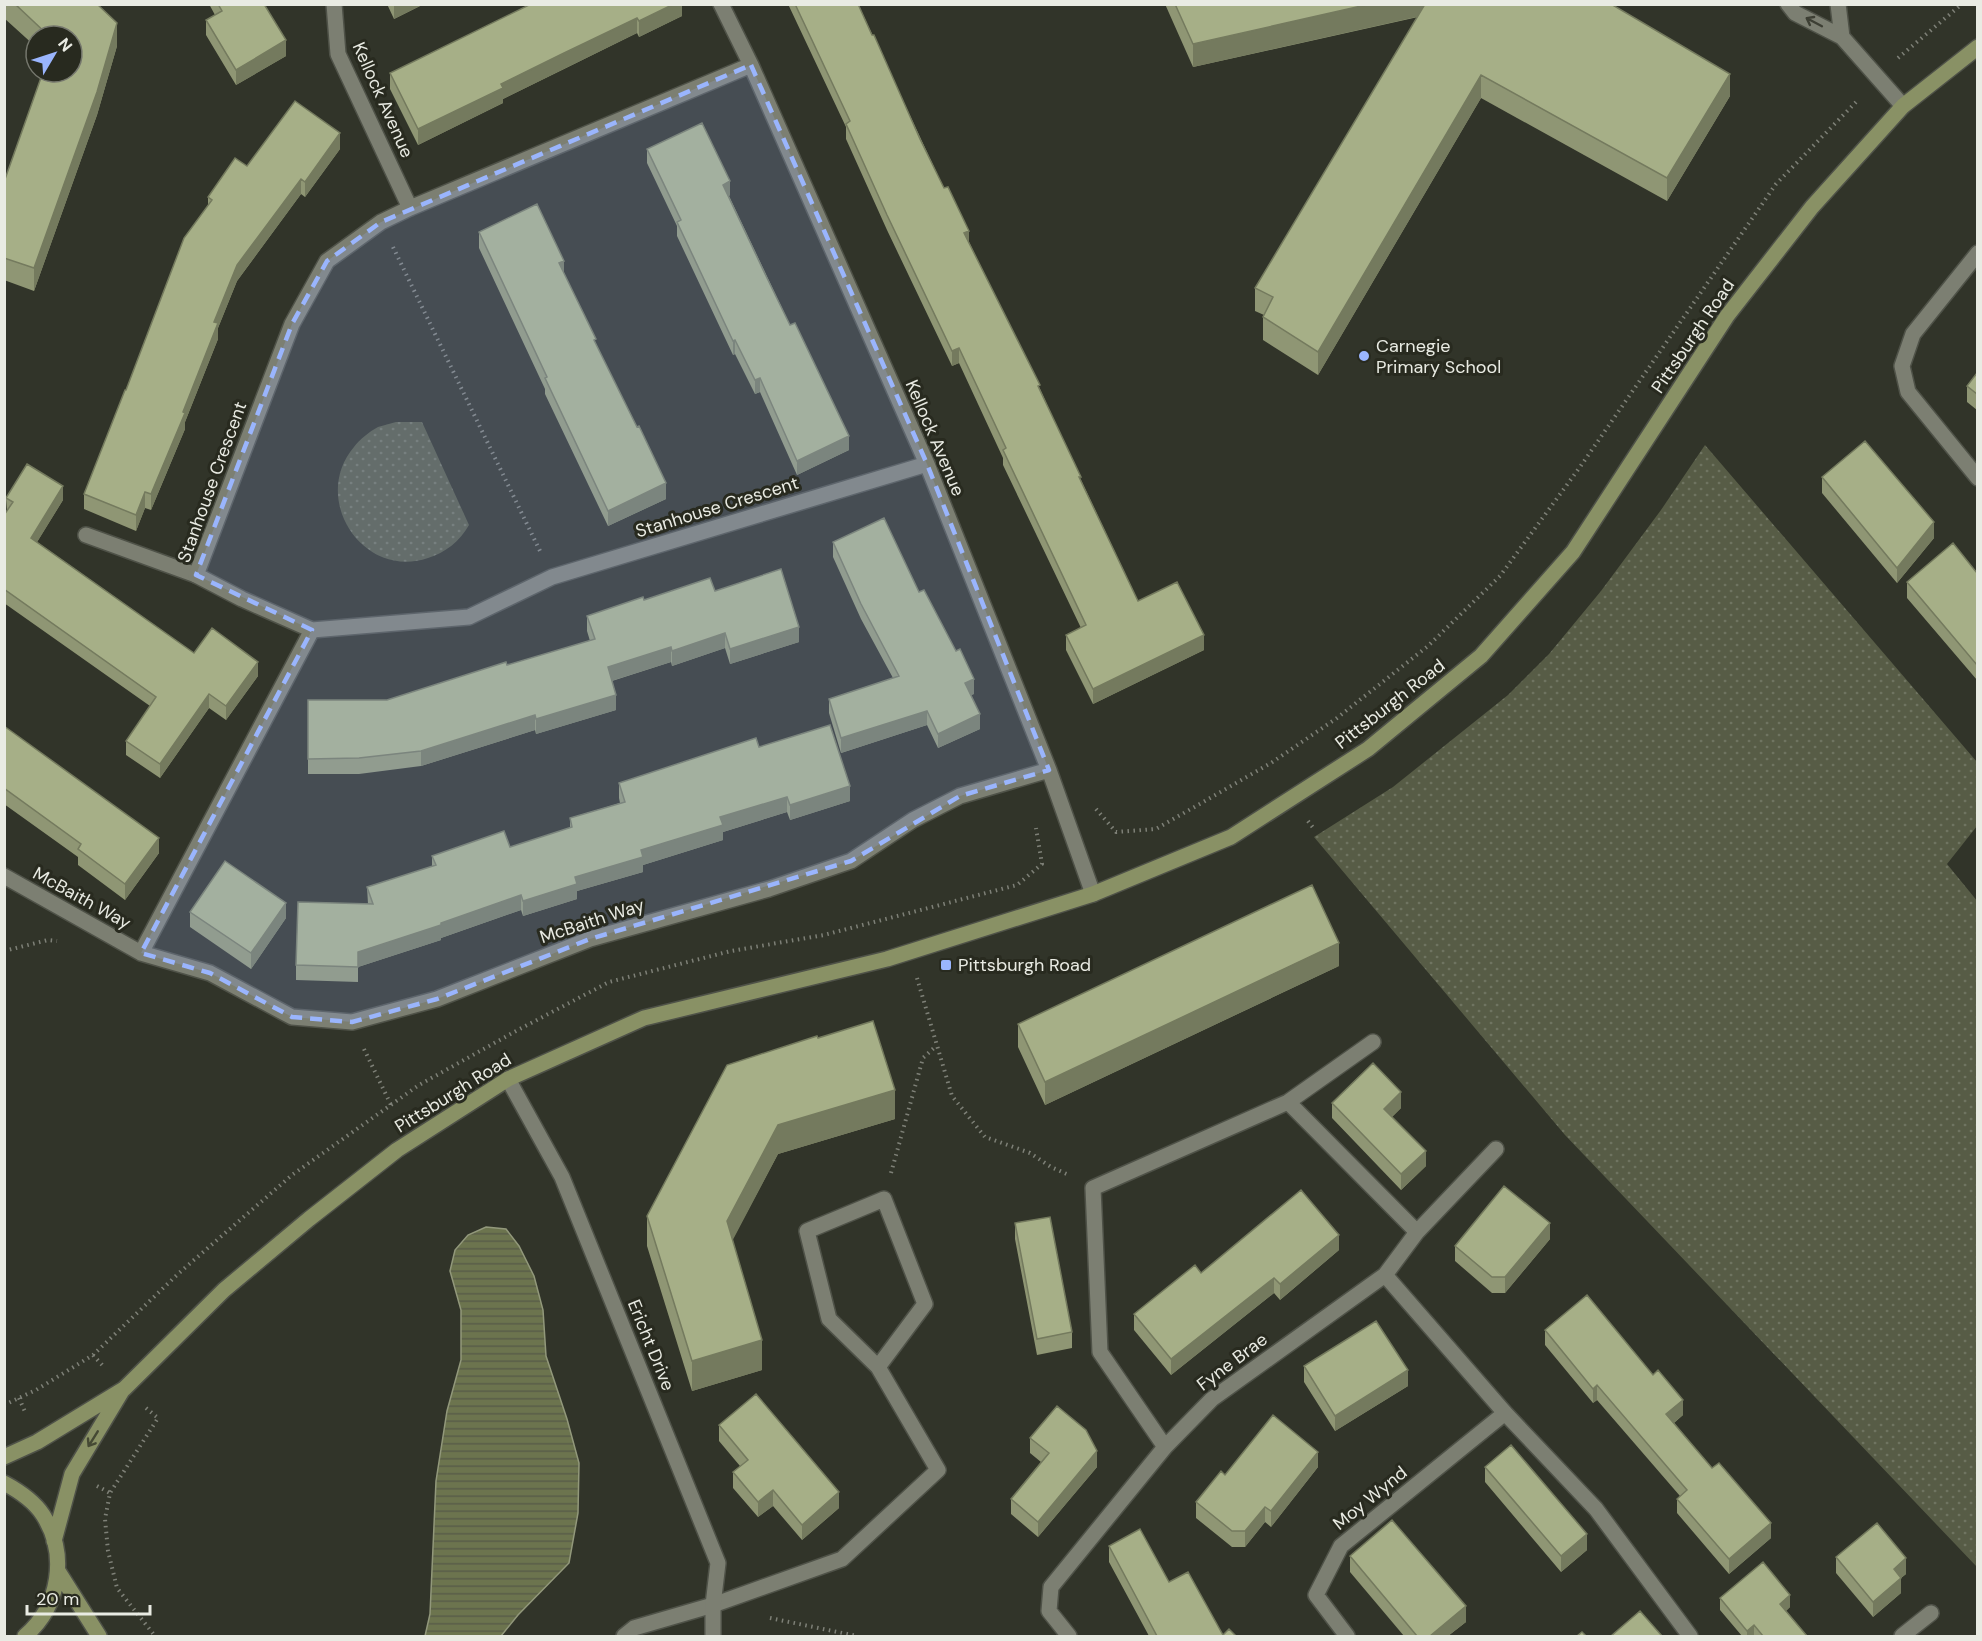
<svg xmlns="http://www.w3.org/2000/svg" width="1982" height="1641" viewBox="0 0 1982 1641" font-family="'DM Sans',sans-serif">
<defs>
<pattern id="green-dots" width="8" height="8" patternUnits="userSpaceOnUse" patternTransform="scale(1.5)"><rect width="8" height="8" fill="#575c46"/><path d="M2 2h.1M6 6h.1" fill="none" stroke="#6f7461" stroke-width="1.8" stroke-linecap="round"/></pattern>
<pattern id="water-rules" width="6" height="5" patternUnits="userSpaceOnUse" patternTransform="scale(1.5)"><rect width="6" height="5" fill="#6c744e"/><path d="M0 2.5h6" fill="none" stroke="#595d49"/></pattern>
</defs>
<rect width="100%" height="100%" fill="#313429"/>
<!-- green -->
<path fill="url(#green-dots)" d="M 396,422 L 422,422 L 469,525 C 460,541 445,553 428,558 C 363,580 310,499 354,447 C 360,439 369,432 378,427 C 384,425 390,424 396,422 Z
M 1705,445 L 1977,762 L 1977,826 L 1947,864 L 1978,902 L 1977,1567 L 1565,1135 L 1314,837 L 1393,787 L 1508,695 L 1549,654 L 1601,591 L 1661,510 Z"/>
<!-- water -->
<path fill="url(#water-rules)" stroke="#92987b" stroke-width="1.5" d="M 486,1227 L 506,1229 L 519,1246 L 534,1276 L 543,1310 L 546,1356 L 567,1419 L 579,1463 L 578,1513 L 569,1563 L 518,1615 L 501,1636 L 425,1636 L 430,1614 L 436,1481 L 447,1411 L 461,1360 L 461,1310 L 450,1271 L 455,1250 L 468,1235 Z"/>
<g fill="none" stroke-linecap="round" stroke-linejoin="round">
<!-- lane casing -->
<g stroke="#4f5248" stroke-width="18">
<path id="lane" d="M 1788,4 L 1795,13 L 1842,37 L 1903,106
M 1838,4 L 1842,37
M 86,535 L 196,575
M 624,1636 L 634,1628 L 713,1605 L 842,1559 L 938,1470 L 878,1367 L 829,1319 L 807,1231 L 884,1199 L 925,1304 L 878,1367"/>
</g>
<!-- street casing -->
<g stroke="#4f5248" stroke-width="18">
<path id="street" d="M 334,4 L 338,54 L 410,208
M 721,4 L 751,65 L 927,464 L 1049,770 L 1093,894
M 751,65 L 410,208 L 381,222 L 327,261 L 292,324 L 196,575 L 242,599 L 312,630 L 469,617 L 552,577 L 927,464
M 1978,253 L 1913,334 L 1902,366 L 1908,392 L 1978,478
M 4,876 L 141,953 L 210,973 L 292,1017 L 352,1022 L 437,999 L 590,939 L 769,889 L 851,861 L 913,820 L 960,796 L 1049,770
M 141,953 L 312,630
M 508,1079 L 562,1177 L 718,1563 L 713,1605 L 713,1636
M 1288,1102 L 1417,1232
M 1385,1275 L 1505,1413 L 1596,1509 L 1690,1636
M 1165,1447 L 1100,1352 L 1093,1188 L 1288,1102 L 1373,1042
M 1069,1636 L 1049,1611 L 1051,1587 L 1165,1447 L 1212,1399 L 1385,1275 L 1417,1232 L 1496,1149
M 1347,1636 L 1316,1595 L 1341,1546 L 1505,1413
M 1902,1636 L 1931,1613"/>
</g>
<!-- secondary casing -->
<g stroke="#4f5248" stroke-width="18">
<path id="secondary" d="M 4,1457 L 37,1442 L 124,1389 L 224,1290 L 309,1219 L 397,1150 L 508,1079 L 644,1018 L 887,959 L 1093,894 L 1231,837 L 1368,749 L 1481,656 L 1573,552 L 1727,316 L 1812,207 L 1903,106 L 1978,47
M 4,1483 C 19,1491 34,1501 43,1515 C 68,1554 60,1606 25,1636
M 54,1541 L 72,1474 L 122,1391
M 58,1571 L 99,1636"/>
</g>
<!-- path -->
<path stroke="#7e8077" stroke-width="4" stroke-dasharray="1.5 4.5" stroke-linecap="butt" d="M 1898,58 L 1962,4
M 393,247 L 540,551
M 1096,809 L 1116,832 L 1156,829 L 1271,763 L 1337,718 L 1428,646 L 1500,576 L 1580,467 L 1776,184 L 1858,100
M 1308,821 L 1314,829
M 4,951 L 48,940 L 57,941
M 917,978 L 952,1096 L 985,1137 L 1030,1153 L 1051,1167 L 1069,1175
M 364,1049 L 391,1105
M 891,1173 L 923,1058 L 936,1046
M 93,1355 L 104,1367
M 19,1398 L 26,1414
M 4,1405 L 36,1390 L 93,1355 L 179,1273 L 292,1175 L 419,1085 L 516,1031 L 609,982 L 731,951 L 824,935 L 1017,885 L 1042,864 L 1036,828
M 146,1408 L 158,1418 L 110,1493 L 105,1519 L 108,1551 L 117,1588 L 155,1636
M 97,1486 L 110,1493
M 770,1618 L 857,1636"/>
<!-- lane -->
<use href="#lane" stroke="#7c7f72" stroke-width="15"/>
<!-- street -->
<use href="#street" stroke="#7c7f72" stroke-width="15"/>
<!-- secondary -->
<use href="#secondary" stroke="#899165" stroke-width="15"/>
</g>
<!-- wall -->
<path fill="#8f9674" d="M 4,4 L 97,4 L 117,46 L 97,115 L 34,291 L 4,280 L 4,182 L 72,36 L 36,36 L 36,47 L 4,18 Z
M 209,4 L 264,4 L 286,56 L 236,85 L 206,35 L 206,20 L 215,15 Z
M 387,4 L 424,4 L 394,19 Z
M 682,4 L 682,16 L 639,37 L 637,33 L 562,70 L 503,99 L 503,103 L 418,145 L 390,89 L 390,73 Z
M 788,4 L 858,4 L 969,242 L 1040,389 L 1081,480 L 1138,601 L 1204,650 L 1093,704 L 1066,650 L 1066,635 L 1081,628 L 1003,465 L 1003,458 L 959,363 L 952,366 L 887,230 L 846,139 L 846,127 Z
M 1165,4 L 1611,4 L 1730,96 L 1667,201 L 1481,98 L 1318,375 L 1263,340 L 1263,317 L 1264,315 L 1255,311 L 1255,288 L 1418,17 L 1193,67 Z
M 340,149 L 305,197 L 301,194 L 237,281 L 218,328 L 218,339 L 185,422 L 185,429 L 151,510 L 145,508 L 136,531 L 84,509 L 84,494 L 126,390 L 208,205 L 208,197 L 247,166 Z
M 647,149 L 730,195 L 729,196 L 849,450 L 797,475 L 760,392 L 755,394 L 735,354 L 733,355 L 677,236 L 677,226 L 647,163 Z
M 479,232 L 564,273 L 666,499 L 608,526 L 545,394 L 545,389 L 479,248 Z
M 1977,373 L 1977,410 L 1967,402 L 1967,386 Z
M 1822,477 L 1934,538 L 1897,583 L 1822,493 Z
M 6,498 L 63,500 L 37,542 L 194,653 L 258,676 L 226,720 L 209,708 L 160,778 L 126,755 L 126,741 L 150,706 L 4,603 L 4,515 L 7,512 Z
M 833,542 L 919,592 L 956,651 L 974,694 L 971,695 L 980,729 L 938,748 L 927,725 L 841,753 L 829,713 L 829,699 L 893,678 L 861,619 L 833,557 Z
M 1977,573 L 1977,680 L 1907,598 L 1907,582 Z
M 715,591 L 799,642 L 730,664 L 725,648 L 672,666 L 671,662 L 612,681 L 616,710 L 536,734 L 535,730 L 421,766 L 359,774 L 308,774 L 308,700 L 387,700 L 590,641 L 587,631 L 587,616 L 644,600 Z
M 4,726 L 159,853 L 125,900 L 78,865 L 78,857 L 4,804 Z
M 759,747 L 850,801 L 790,820 L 787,812 L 723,832 L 723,840 L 643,865 L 643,872 L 577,891 L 577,899 L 523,916 L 521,910 L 441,938 L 441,940 L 358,967 L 358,982 L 296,980 L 296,965 L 368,904 L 367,887 L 432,867 L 432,856 L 510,847 L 570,828 L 570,818 L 620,803 L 619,798 L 619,783 Z
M 190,912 L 286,918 L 251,969 L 190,927 Z
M 1339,966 L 1045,1105 L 1018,1047 L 1018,1024 Z
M 818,1038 L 895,1119 L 778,1154 L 732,1240 L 762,1370 L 692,1391 L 647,1246 L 647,1216 Z
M 1332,1103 L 1401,1108 L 1392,1117 L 1426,1166 L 1401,1190 L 1332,1118 Z
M 1015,1223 L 1072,1332 L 1072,1348 L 1037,1355 L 1015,1239 Z
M 1550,1239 L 1505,1293 L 1492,1293 L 1455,1261 L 1455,1246 Z
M 1339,1250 L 1280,1300 L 1274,1293 L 1171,1375 L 1134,1330 L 1134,1314 L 1201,1273 Z
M 1545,1330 L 1683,1415 L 1674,1423 L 1771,1538 L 1729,1574 L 1677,1513 L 1677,1499 L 1680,1496 L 1597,1400 L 1593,1403 L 1545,1345 Z
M 1304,1366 L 1408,1386 L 1335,1431 L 1304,1382 Z
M 719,1425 L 839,1508 L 802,1540 L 773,1506 L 758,1517 L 733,1488 L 733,1472 L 740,1466 L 719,1441 Z
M 1030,1438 L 1097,1467 L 1038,1537 L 1011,1514 L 1011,1499 L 1041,1462 L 1030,1453 Z
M 1318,1467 L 1271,1527 L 1265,1522 L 1245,1547 L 1232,1547 L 1196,1518 L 1196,1502 L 1225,1475 Z
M 1485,1467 L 1587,1550 L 1561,1572 L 1485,1482 Z
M 1109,1546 L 1169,1582 L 1223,1635 L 1236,1636 L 1149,1636 L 1109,1562 Z
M 1350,1556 L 1466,1622 L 1448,1636 L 1404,1636 L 1350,1572 Z
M 1836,1557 L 1906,1574 L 1901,1578 L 1901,1593 L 1873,1617 L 1836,1573 Z
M 1720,1598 L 1790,1607 L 1786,1611 L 1807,1636 L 1742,1636 L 1720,1610 Z"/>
<!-- shaded-wall -->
<path fill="#747a5e" d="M 394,4 L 424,4 L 394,19 Z
M 674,4 L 682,4 L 682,16 L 639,37 L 639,21 Z
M 1370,4 L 1434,4 L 1434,13 L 1193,67 L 1193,44 Z
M 637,18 L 637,33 L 503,99 L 503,103 L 418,145 L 418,129 L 501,84 Z
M 117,23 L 117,46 L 97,115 L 34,291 L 34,268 Z
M 286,40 L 286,56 L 236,85 L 236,70 Z
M 1730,74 L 1730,96 L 1667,201 L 1667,178 Z
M 1481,75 L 1481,98 L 1318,375 L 1318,352 Z
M 340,133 L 340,149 L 305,197 L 305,182 Z
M 301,179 L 301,194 L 237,281 L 218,328 L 218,339 L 185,422 L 185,429 L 151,510 L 151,494 L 183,412 L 214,322 L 237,265 Z
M 730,181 L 730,195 L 723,198 L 723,185 Z
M 969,231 L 969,246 L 964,233 Z
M 564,261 L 564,276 L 559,263 Z
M 735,340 L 735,354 L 733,355 L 733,341 Z
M 959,348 L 959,363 L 952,366 L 952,351 Z
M 760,378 L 760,392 L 755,394 L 755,380 Z
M 849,436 L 849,450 L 797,475 L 797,461 Z
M 666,483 L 666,499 L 608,526 L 608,511 Z
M 63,486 L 63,500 L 31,552 L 31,538 Z
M 145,492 L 145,508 L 136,531 L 136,515 Z
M 1934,522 L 1934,538 L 1897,583 L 1897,568 Z
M 799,627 L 799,642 L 730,664 L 730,649 Z
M 725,633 L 725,648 L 672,666 L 672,651 Z
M 1204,635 L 1204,650 L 1093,704 L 1093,689 Z
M 671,647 L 671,662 L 608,682 L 608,667 Z
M 258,662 L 258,676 L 226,720 L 226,706 Z
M 974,679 L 974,694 L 965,697 L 965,683 Z
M 209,694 L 209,708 L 160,778 L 160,764 Z
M 616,695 L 616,710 L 536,734 L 536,719 Z
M 927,711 L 927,725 L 841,753 L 841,738 Z
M 980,714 L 980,729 L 938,748 L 938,734 Z
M 535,715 L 535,730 L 421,766 L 421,751 Z
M 850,786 L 850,801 L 790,820 L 790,805 Z
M 787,797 L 787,812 L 723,832 L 723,840 L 643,865 L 643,872 L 577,891 L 577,899 L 523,916 L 523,901 L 575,877 L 720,817 Z
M 159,838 L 159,853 L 125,900 L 125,884 Z
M 521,895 L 521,910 L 441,938 L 441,940 L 358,967 L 358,982 L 358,952 Z
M 286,903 L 286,918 L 251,969 L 251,953 Z
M 1339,943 L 1339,966 L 1045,1105 L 1045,1082 Z
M 895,1090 L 895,1119 L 778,1154 L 727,1251 L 727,1221 L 778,1125 Z
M 1401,1092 L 1401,1108 L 1384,1124 L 1384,1109 Z
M 1426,1151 L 1426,1166 L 1401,1190 L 1401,1174 Z
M 1550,1223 L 1550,1239 L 1505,1293 L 1505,1277 Z
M 1339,1235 L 1339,1250 L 1280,1300 L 1280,1284 Z
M 1274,1278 L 1274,1293 L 1171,1375 L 1171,1359 Z
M 762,1340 L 762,1370 L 692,1391 L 692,1361 Z
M 1408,1370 L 1408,1386 L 1335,1431 L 1335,1416 Z
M 1597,1385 L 1597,1400 L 1593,1403 L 1593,1389 Z
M 1683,1400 L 1683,1415 L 1666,1429 L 1666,1414 Z
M 1097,1451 L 1097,1467 L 1038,1537 L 1038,1522 Z
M 1318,1452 L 1318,1467 L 1271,1527 L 1271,1511 Z
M 773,1490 L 773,1506 L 758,1517 L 758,1502 Z
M 839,1492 L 839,1508 L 802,1540 L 802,1525 Z
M 1265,1507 L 1265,1522 L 1245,1547 L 1245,1531 Z
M 1771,1523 L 1771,1538 L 1729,1574 L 1729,1559 Z
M 1587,1534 L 1587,1550 L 1561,1572 L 1561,1556 Z
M 1906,1558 L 1906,1574 L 1901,1578 L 1901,1593 L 1873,1617 L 1873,1602 L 1894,1569 Z
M 1790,1595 L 1790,1607 L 1780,1616 L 1780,1604 Z
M 1466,1606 L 1466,1622 L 1448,1636 L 1430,1636 Z
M 1754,1625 L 1754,1636 L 1747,1636 L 1747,1631 Z"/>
<!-- building -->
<path fill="#a6af87" stroke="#747a5e" stroke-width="1.5" d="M 15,4 L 97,4 L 117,23 L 97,92 L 34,268 L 4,258 L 4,182 L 43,72 L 72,72 L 72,36 L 49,36 Z
M 218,4 L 264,4 L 286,40 L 236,70 L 206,20 L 222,11 Z
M 531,4 L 674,4 L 639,21 L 637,18 L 562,54 L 501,84 L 503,88 L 418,129 L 390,73 Z
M 795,4 L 858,4 L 872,35 L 874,35 L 920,139 L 944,188 L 948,187 L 969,231 L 964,233 L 1040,385 L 1038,386 L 1081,477 L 1079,477 L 1138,601 L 1177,582 L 1204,635 L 1093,689 L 1066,635 L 1086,625 L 1003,450 L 1006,448 L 959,348 L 952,351 L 887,215 L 846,124 L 850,121 Z
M 1175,4 L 1370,4 L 1193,44 Z
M 1425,4 L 1611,4 L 1730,74 L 1667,178 L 1481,75 L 1318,352 L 1263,317 L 1273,297 L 1255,288 Z
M 295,101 L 340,133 L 305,182 L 301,179 L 237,265 L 214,322 L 218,323 L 183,412 L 185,413 L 151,494 L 145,492 L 136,515 L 84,494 L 125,390 L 126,390 L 184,238 L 212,200 L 208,197 L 235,158 L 247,166 Z
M 702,123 L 730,181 L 723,185 L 767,278 L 790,325 L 795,323 L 849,436 L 797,461 L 760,378 L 755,380 L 735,340 L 733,341 L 677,222 L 681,220 L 647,149 Z
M 537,204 L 564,261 L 559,263 L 596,339 L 594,340 L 637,427 L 639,426 L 666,483 L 608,511 L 545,378 L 547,377 L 479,232 Z
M 1977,373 L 1977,394 L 1967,386 Z
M 1865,441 L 1934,522 L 1897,568 L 1822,477 Z
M 27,464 L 63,486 L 31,538 L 194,653 L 212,628 L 258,662 L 226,706 L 209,694 L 160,764 L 126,741 L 156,697 L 4,589 L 4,515 L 13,502 L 6,498 Z
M 884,518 L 919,592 L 924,590 L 956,651 L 960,649 L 974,679 L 965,683 L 980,714 L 938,734 L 927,711 L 841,738 L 829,699 L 899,676 L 861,604 L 833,542 Z
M 1953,543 L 1977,573 L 1977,665 L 1907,582 Z
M 781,569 L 799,627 L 730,649 L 725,633 L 672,651 L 671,647 L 608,667 L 616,695 L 536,719 L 535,715 L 421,751 L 359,758 L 308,759 L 308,700 L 387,700 L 506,662 L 507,665 L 595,639 L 587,616 L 643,597 L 644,600 L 710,578 L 715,591 Z
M 830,725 L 850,786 L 790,805 L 787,797 L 720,817 L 723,825 L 641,850 L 643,857 L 575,877 L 577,884 L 523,901 L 521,895 L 441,923 L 441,925 L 358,952 L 358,967 L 296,965 L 298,902 L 373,904 L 367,887 L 436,865 L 432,856 L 504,831 L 510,847 L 572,827 L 570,818 L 625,802 L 619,783 L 756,738 L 759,747 Z
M 4,726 L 159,838 L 125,884 L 78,849 L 81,844 L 4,788 Z
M 225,861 L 286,903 L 251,953 L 190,912 Z
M 1312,885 L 1339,943 L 1045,1082 L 1018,1024 Z
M 873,1021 L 895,1090 L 778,1125 L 727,1221 L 762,1340 L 692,1361 L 647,1216 L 727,1065 L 817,1036 L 818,1038 Z
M 1373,1063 L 1401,1092 L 1384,1109 L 1426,1151 L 1401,1174 L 1332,1103 Z
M 1504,1186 L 1550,1223 L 1505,1277 L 1492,1277 L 1455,1246 Z
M 1301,1190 L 1339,1235 L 1280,1284 L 1274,1278 L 1171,1359 L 1134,1314 L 1195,1265 L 1201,1273 Z
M 1050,1217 L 1072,1332 L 1037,1339 L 1015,1223 Z
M 1587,1295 L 1653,1375 L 1658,1370 L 1683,1400 L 1666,1414 L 1712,1468 L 1719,1463 L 1771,1523 L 1729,1559 L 1677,1499 L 1687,1490 L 1597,1385 L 1593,1389 L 1545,1330 Z
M 1376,1321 L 1408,1370 L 1335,1416 L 1304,1366 Z
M 756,1394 L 839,1492 L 802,1525 L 773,1490 L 758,1502 L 733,1472 L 748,1460 L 719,1425 Z
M 1057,1406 L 1086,1430 L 1097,1451 L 1038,1522 L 1011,1499 L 1049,1453 L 1030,1438 Z
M 1273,1415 L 1318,1452 L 1271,1511 L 1265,1507 L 1245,1531 L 1232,1531 L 1196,1502 L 1221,1471 L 1225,1475 Z
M 1511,1445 L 1587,1534 L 1561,1556 L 1485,1467 Z
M 1392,1520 L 1466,1606 L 1430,1636 L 1417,1636 L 1350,1556 Z
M 1877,1523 L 1906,1558 L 1894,1569 L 1901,1578 L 1873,1602 L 1836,1557 Z
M 1140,1529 L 1169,1582 L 1188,1572 L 1223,1635 L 1229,1629 L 1236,1636 L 1157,1636 L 1109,1546 Z
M 1763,1562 L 1790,1595 L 1780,1604 L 1807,1636 L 1763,1636 L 1754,1625 L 1747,1631 L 1720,1598 Z
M 1640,1611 L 1662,1636 L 1611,1636 Z
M 1582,1632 L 1586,1636 L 1577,1636 Z"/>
<!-- one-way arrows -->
<defs><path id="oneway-shaft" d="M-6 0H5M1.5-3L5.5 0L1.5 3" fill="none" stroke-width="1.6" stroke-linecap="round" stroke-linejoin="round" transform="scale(1.5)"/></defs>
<use stroke="#3d3f34" href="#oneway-shaft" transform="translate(1814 22) rotate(-152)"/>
<use stroke="#454934" href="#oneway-shaft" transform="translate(93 1439) rotate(122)"/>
<!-- marked area -->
<path fill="#9ab5fd" fill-opacity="0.2" stroke="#9ab5fd" stroke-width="4.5" stroke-dasharray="12 8" stroke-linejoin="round" d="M 751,65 L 927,464 L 1049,770 L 960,796 L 851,861 L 590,939 L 437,999 L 352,1022 L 292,1017 L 210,973 L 141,953 L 312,630 L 196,575 L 292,324 L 327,261 L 381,222 Z"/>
<!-- markers -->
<g fill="#9ab5fd" stroke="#282a1f" stroke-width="2">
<circle cx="1364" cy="356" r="6"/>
<rect x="940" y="959" width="12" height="12" rx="3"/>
</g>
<g text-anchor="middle" stroke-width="6" stroke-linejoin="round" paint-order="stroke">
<!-- street labels -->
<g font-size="18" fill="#e9ebe3" stroke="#282a1f">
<text transform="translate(383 100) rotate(66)" y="6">Kellock Avenue</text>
<text transform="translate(1693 336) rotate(-56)" y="6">Pittsburgh Road</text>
<text transform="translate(935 438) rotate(67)" y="6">Kellock Avenue</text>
<text transform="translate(212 482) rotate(-70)" y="6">Stanhouse Crescent</text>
<text transform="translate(717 507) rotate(-17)" y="6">Stanhouse Crescent</text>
<text transform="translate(1390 704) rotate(-38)" y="6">Pittsburgh Road</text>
<text transform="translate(82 898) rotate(29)" y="6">McBaith Way</text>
<text transform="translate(592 921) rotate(-18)" y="6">McBaith Way</text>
<text transform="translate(453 1093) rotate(-32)" y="6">Pittsburgh Road</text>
<text transform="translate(651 1345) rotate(68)" y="6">Ericht Drive</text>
<text transform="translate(1232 1362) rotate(-37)" y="6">Fyne Brae</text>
<text transform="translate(1370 1498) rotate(-39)" y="6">Moy Wynd</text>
</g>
<!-- poi labels -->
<g font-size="18" fill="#e9ebe3" stroke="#282a1f" text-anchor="start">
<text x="1376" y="352">Carnegie<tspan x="1376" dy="21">Primary School</tspan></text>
<text x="958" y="971">Pittsburgh Road</text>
</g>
</g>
<!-- border -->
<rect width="1982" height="1641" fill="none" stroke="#e9ebe3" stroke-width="12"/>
<!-- north arrow -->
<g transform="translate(54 54) rotate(51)"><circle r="28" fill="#282a1f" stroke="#75776d" stroke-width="1.5"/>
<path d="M0-4.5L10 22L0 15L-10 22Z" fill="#9ab5fd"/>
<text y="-9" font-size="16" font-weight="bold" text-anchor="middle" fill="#e9ebe3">N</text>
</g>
<!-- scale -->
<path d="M27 1605v9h123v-9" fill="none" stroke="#e9ebe3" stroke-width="3"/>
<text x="36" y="1605" font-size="18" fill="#e9ebe3" stroke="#282a1f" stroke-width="4.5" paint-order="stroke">20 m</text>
</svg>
